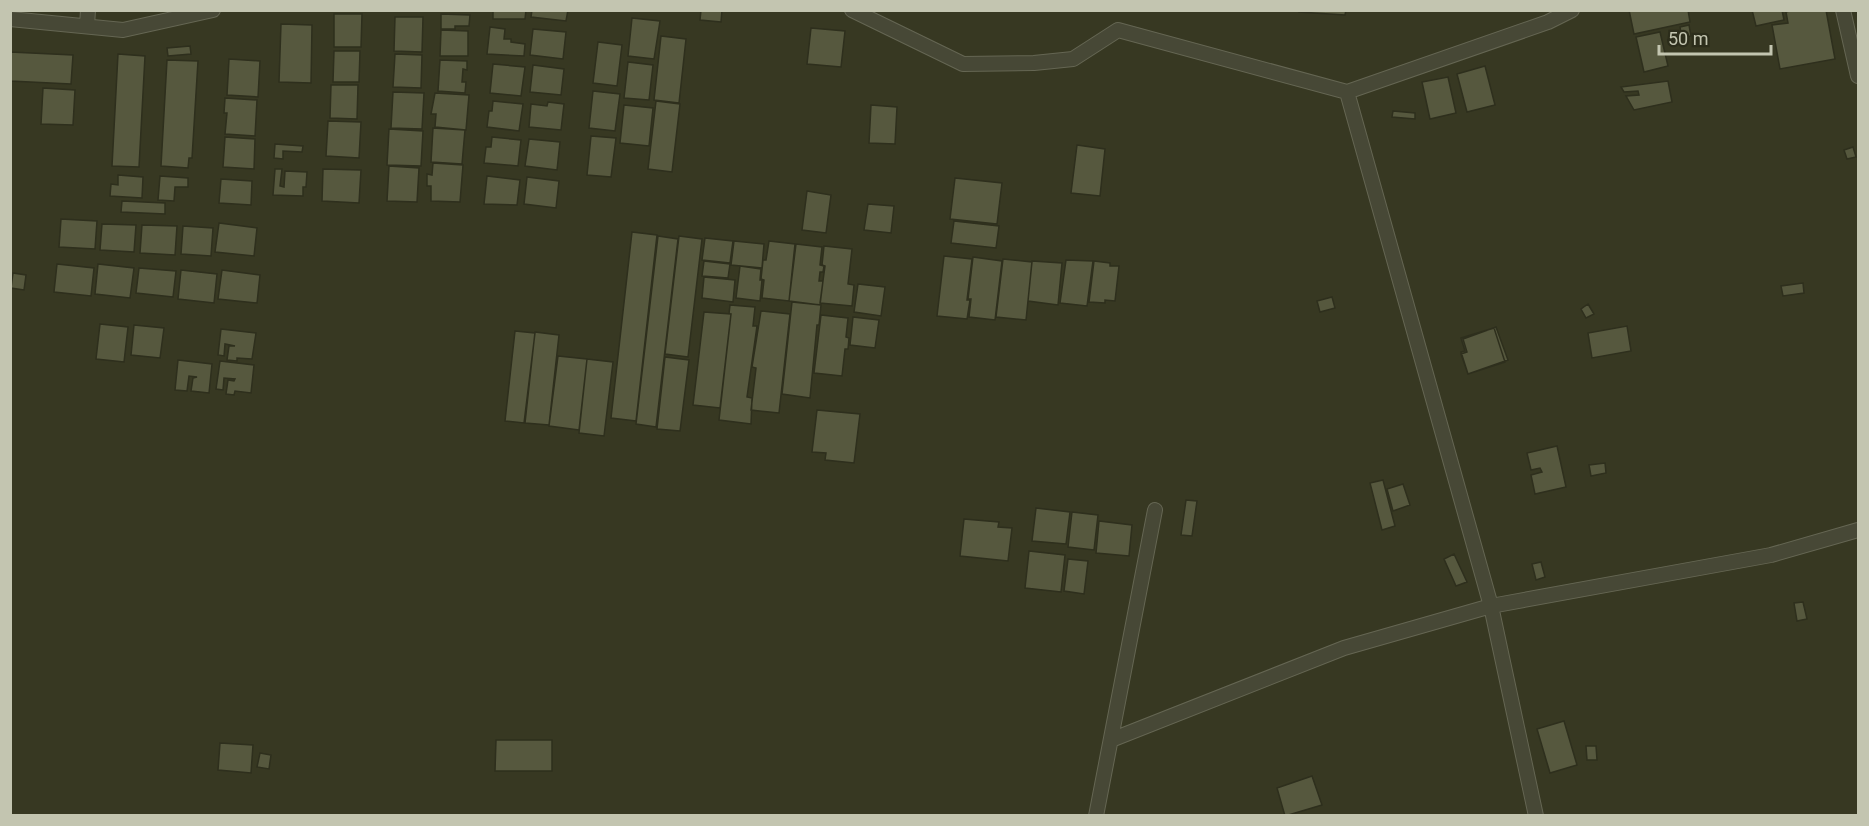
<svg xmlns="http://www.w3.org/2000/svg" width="1869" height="826" viewBox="0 0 1869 826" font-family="Roboto,sans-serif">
<rect width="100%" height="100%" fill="#373822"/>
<!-- building -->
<path fill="#56583e" stroke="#2e2f1d" stroke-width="1.5" d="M 493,10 L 526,10 L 525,19 L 493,19 Z
M 532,10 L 568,10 L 566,21 L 531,17 Z
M 701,10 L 722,10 L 721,22 L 700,20 Z
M 1299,10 L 1346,10 L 1345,15 L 1299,12 Z
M 1629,10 L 1688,10 L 1690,22 L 1634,34 Z
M 1752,10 L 1782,10 L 1784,20 L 1756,26 Z
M 1793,10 L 1826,10 L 1835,59 L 1780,69 L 1772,25 L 1788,23 L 1786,12 Z
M 334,14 L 362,14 L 361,47 L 334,47 Z
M 441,14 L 470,15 L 469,26 L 455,26 L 455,29 L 441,29 Z
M 395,17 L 423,17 L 422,52 L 394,51 Z
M 632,18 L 660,21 L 654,59 L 628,56 Z
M 281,24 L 312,25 L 311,83 L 279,82 Z
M 1689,25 L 1691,36 L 1682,38 L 1680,27 Z
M 490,27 L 505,29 L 504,39 L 511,39 L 511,42 L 525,44 L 524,56 L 487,54 Z
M 811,28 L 845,31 L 841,67 L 807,64 Z
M 533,29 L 566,32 L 563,59 L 530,55 Z
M 441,30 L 468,31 L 468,56 L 440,56 Z
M 1660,32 L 1668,66 L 1644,72 L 1636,37 Z
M 661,36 L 686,39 L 679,103 L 654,100 Z
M 598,42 L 622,45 L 617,86 L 593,83 Z
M 190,46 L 191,54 L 168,56 L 167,48 Z
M 334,51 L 360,51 L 359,82 L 333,82 Z
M 10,52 L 73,55 L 71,84 L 10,81 Z
M 118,54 L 145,56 L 139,167 L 112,166 Z
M 395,54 L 422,55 L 421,88 L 393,87 Z
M 229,59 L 260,61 L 258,97 L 227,95 Z
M 167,60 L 198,61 L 192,158 L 189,158 L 188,168 L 161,166 Z
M 440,60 L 467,61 L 467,70 L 463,69 L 462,82 L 466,82 L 465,93 L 438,91 Z
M 628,62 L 653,65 L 649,100 L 624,98 Z
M 493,64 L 525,67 L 521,96 L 490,93 Z
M 533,65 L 564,69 L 561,95 L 530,92 Z
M 1485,66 L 1495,105 L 1467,112 L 1457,74 Z
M 1448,77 L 1456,113 L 1430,119 L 1422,82 Z
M 1668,81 L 1672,102 L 1634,110 L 1626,96 L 1639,95 L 1638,91 L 1624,92 L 1621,87 Z
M 331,85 L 358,85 L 357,119 L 330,118 Z
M 43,88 L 75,90 L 73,125 L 41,124 Z
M 593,91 L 620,94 L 615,131 L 589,128 Z
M 393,92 L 424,93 L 422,129 L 391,128 Z
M 435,93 L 469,95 L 466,130 L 435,127 L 436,114 L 431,114 Z
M 225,98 L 257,100 L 255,136 L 225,134 L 227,113 L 224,113 Z
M 493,101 L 523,104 L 519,131 L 487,127 L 489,111 L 492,111 Z
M 656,101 L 680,104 L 672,172 L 648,169 Z
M 548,102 L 564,104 L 561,130 L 529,127 L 531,104 L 547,106 Z
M 624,105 L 653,108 L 649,146 L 620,143 Z
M 871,105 L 897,107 L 895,144 L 869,143 Z
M 1393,111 L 1415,113 L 1415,119 L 1392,117 Z
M 328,121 L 361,122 L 359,158 L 326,156 Z
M 433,128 L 465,130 L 462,164 L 431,162 Z
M 389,129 L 423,131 L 421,166 L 387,165 Z
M 591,136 L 616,138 L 611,177 L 587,175 Z
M 225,137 L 255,139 L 254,169 L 223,167 Z
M 492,137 L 521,140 L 518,166 L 484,163 L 486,147 L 491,147 Z
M 529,139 L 560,142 L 557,170 L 525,166 Z
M 275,144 L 303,146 L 302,152 L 283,151 L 283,159 L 274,158 Z
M 1077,145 L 1105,149 L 1100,196 L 1071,193 Z
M 1853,147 L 1856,157 L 1847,159 L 1844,150 Z
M 433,163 L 463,165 L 460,202 L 431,201 L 431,186 L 427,186 L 427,174 L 432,175 Z
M 389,166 L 419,168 L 417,202 L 387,201 Z
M 275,169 L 282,169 L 280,186 L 284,187 L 285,171 L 307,172 L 306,187 L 303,187 L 303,196 L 273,195 Z
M 323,169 L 361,170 L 359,203 L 322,201 Z
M 118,175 L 143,177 L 142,198 L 110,196 L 111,184 L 118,185 Z
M 160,176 L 188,178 L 188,187 L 175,187 L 174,201 L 158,200 Z
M 487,176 L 520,180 L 517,205 L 484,204 Z
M 527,177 L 559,181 L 556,208 L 524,204 Z
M 955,178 L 1002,183 L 997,224 L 950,219 Z
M 221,179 L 252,181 L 251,205 L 219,203 Z
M 807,191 L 831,195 L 826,233 L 802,230 Z
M 122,201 L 165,203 L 165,214 L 121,212 Z
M 868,204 L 894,206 L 891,233 L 864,230 Z
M 61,219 L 97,221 L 95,249 L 59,247 Z
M 954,221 L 999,226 L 996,248 L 951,243 Z
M 219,223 L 257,228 L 254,256 L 215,252 Z
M 102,224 L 136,225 L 134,252 L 100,250 Z
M 142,225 L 177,226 L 175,255 L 140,253 Z
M 183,226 L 213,228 L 211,256 L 181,254 Z
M 632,232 L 657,235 L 636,421 L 611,418 Z
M 658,236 L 678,239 L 656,427 L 636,424 Z
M 679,236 L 702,239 L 688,357 L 665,354 Z
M 705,238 L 733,241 L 730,263 L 702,260 Z
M 734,241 L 764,244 L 762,268 L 731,265 Z
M 769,241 L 795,244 L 789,301 L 762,298 L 764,280 L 761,279 L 763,260 L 766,260 Z
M 796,244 L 822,247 L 820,265 L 824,266 L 823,272 L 820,272 L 819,281 L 823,281 L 820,305 L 789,301 Z
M 824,246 L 852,249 L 848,284 L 854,285 L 852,306 L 820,303 L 825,266 L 822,265 Z
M 944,256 L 972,259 L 967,300 L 970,300 L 967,319 L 937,316 Z
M 973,257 L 1002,261 L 995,320 L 969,317 L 971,299 L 968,299 Z
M 1003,259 L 1032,262 L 1026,320 L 996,317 Z
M 1066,260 L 1093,261 L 1087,306 L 1060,303 Z
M 704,261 L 730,264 L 728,278 L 702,276 Z
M 1032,261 L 1062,263 L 1058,305 L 1028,301 Z
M 1094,261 L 1110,263 L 1110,266 L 1119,266 L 1115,301 L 1105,300 L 1105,303 L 1089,302 Z
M 57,264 L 94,268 L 91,296 L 54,292 Z
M 98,264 L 134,268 L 130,298 L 95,294 Z
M 740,266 L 761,269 L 760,280 L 762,280 L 760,301 L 736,298 Z
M 139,268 L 176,271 L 173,297 L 136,293 Z
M 181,270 L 217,274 L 214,303 L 178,299 Z
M 222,270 L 260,275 L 257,303 L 218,299 Z
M 13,273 L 26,275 L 24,290 L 11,288 Z
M 704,277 L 735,280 L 733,302 L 702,298 Z
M 1803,283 L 1804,293 L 1783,296 L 1781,286 Z
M 858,284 L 885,287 L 881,316 L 854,312 Z
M 1332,297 L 1335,308 L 1320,312 L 1317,301 Z
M 792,302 L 821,305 L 819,325 L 817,325 L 810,398 L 782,394 Z
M 1588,304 L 1594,314 L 1586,318 L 1581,309 Z
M 730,305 L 755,307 L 753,326 L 757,326 L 747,397 L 752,398 L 751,424 L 719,420 L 731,314 L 729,314 Z
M 761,311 L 790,314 L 779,413 L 751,410 L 756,368 L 752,367 Z
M 704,312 L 731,314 L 720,408 L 693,405 Z
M 821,315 L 848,318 L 846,337 L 849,338 L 848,349 L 845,349 L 842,376 L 814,373 Z
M 853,317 L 879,320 L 875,348 L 850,345 Z
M 100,324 L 128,327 L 124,362 L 96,359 Z
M 134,325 L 164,328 L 160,358 L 131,355 Z
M 1627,326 L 1631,351 L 1592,358 L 1588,333 Z
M 1496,327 L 1508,360 L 1468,374 L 1461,354 L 1467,352 L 1463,339 Z
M 1494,328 L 1505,362 L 1468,374 L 1461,352 L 1465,351 L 1461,338 Z
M 221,329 L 256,333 L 252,359 L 237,358 L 237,361 L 227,360 L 229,346 L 235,346 L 225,344 L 224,356 L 218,355 Z
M 515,331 L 535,333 L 524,423 L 505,421 Z
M 535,332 L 559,335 L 549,425 L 525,423 Z
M 558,356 L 587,359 L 579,430 L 549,426 Z
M 665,357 L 689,360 L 680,431 L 657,429 Z
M 587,359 L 613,362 L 604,436 L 579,433 Z
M 178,360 L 212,364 L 209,393 L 191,391 L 193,378 L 197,377 L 189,376 L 187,391 L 175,390 Z
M 220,361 L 254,365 L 251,393 L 235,391 L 234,395 L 226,394 L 228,380 L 234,381 L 235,379 L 224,378 L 223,390 L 216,389 Z
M 817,410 L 860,414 L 854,463 L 825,460 L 826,453 L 812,452 Z
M 1557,446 L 1566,487 L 1535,494 L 1531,475 L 1542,472 L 1540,468 L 1531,470 L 1527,453 Z
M 1605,463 L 1606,473 L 1591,476 L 1589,465 Z
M 1383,480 L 1395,526 L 1382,530 L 1370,483 Z
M 1403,484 L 1410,505 L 1393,511 L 1387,489 Z
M 1186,500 L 1197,501 L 1192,536 L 1181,535 Z
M 1036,508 L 1070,512 L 1066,544 L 1032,541 Z
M 1072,512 L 1098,515 L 1094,550 L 1068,547 Z
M 964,519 L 999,522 L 998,527 L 1012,528 L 1008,561 L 960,556 Z
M 1099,521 L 1132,525 L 1129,556 L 1096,553 Z
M 1029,551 L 1065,555 L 1061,592 L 1025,588 Z
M 1454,554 L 1467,582 L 1456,586 L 1444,559 Z
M 1068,559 L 1088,561 L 1084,594 L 1064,591 Z
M 1541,562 L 1545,577 L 1536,580 L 1532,564 Z
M 1803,602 L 1807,619 L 1797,621 L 1794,603 Z
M 1564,721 L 1577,765 L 1550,773 L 1537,729 Z
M 496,740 L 552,740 L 552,771 L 495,771 Z
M 220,743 L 253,745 L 251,773 L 218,770 Z
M 1586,746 L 1596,746 L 1597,760 L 1587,760 Z
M 260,753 L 271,755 L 269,769 L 257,767 Z
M 1312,776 L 1322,805 L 1285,816 L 1277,788 Z"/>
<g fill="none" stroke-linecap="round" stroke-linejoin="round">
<!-- minor casing -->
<g stroke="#656653" stroke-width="16">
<path id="minor" d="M 852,10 L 963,64 L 1034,63 L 1073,59 L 1118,30 L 1347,92 L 1548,22 L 1572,10
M 1843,10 L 1858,76
M 10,19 L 123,30 L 213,10
M 87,26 L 88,10
M 1347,92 L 1491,606 L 1536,816
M 1111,740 L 1344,648 L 1491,606 L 1771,555 L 1858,530
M 1096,816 L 1155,510"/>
</g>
<!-- minor -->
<use href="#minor" stroke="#474836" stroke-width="14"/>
</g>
<!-- border -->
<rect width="1869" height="826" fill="none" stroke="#c3c5b0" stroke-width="24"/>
<!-- scale -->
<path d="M1659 45v9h112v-9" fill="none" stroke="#c3c5b0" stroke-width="3"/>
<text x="1668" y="45" font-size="18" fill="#c3c5b0" stroke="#2c2d1b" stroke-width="4.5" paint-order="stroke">50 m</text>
</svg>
